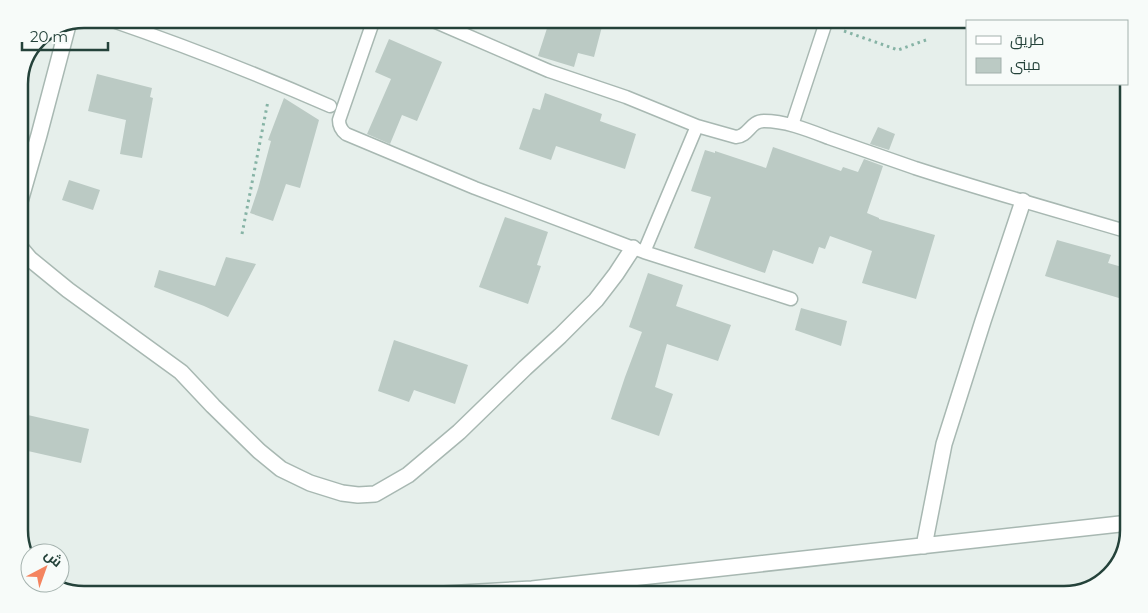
<svg xmlns="http://www.w3.org/2000/svg" width="1148" height="613" viewBox="0 0 1148 613" font-family="Montserrat,Cairo,sans-serif">
<rect width="100%" height="100%" fill="#e6efeb"/>
<!-- building -->
<path fill="#bbcac4" d="M 550,19 L 604,19 L 594,57 L 578,53 L 574,67 L 538,56 Z
M 389,39 L 442,62 L 417,121 L 402,115 L 390,144 L 367,134 L 391,79 L 375,72 Z
M 97,74 L 152,88 L 150,97 L 153,98 L 142,158 L 120,154 L 126,120 L 88,111 Z
M 545,93 L 602,114 L 600,121 L 636,134 L 625,169 L 556,146 L 551,160 L 519,149 L 533,108 L 540,110 Z
M 284,98 L 319,120 L 300,188 L 286,184 L 273,221 L 250,213 L 258,189 L 271,141 L 268,140 Z
M 878,127 L 895,134 L 889,150 L 870,144 Z
M 773,147 L 841,171 L 843,167 L 858,172 L 864,159 L 883,166 L 867,213 L 879,218 L 879,219 L 935,235 L 916,299 L 862,283 L 872,251 L 830,236 L 825,249 L 819,247 L 813,264 L 773,250 L 765,273 L 694,248 L 711,197 L 691,191 L 705,150 L 715,153 L 715,151 L 766,168 Z
M 69,180 L 100,190 L 93,210 L 62,200 Z
M 505,217 L 548,232 L 537,265 L 541,266 L 528,304 L 479,287 Z
M 1057,240 L 1111,255 L 1108,263 L 1129,269 L 1129,301 L 1045,276 Z
M 226,257 L 256,264 L 228,317 L 204,306 L 154,287 L 159,270 L 215,286 Z
M 648,273 L 683,285 L 676,306 L 731,325 L 718,361 L 667,344 L 655,387 L 673,394 L 659,436 L 611,419 L 625,377 L 642,332 L 629,327 Z
M 801,308 L 847,321 L 841,346 L 795,330 Z
M 394,340 L 468,365 L 455,404 L 414,390 L 409,402 L 378,391 Z
M 19,413 L 89,429 L 81,463 L 19,449 Z"/>
<g fill="none" stroke-linecap="round" stroke-linejoin="round">
<!-- lane casing -->
<g stroke="#a8b8b2" stroke-width="15">
<path id="lane" d="M 107,19 C 183,45 257,74 330,106
M 374,19 L 339,120 C 339,126 341,130 346,134 L 475,188 L 644,252 L 791,299
M 429,19 L 549,71 L 626,97 L 697,126
M 792,125 L 827,19
M 644,252 L 697,126 L 736,137 C 749,136 750,121 764,121 C 786,121 808,130 829,138 C 858,148 886,158 915,168 C 986,191 1058,211 1129,232"/>
</g>
<!-- street casing -->
<g stroke="#a8b8b2" stroke-width="18">
<path id="street" d="M 19,205 L 39,135 L 68,25
M 19,246 L 30,259 L 68,290 L 181,372 L 213,406 L 259,451 L 281,469 L 310,483 L 342,493 L 358,495 L 375,494 L 408,475 L 459,432 L 525,368 L 560,336 L 596,300 L 616,274 L 633,248
M 924,546 L 944,444 L 983,321 L 1023,201
M 444,594 L 532,589 L 1129,523"/>
</g>
<!-- path -->
<path stroke="#86b3a5" stroke-width="3" stroke-dasharray="2.5 4" stroke-linecap="butt" d="M 844,31 L 898,50 L 926,40
M 242,234 L 268,101"/>
<!-- lane -->
<use href="#lane" stroke="#fff" stroke-width="12"/>
<!-- street -->
<use href="#street" stroke="#fff" stroke-width="15"/>
</g>
<!-- crop -->
<path d="M0 0H1148V613H0ZM84 28H1064A56 56 0 0 1 1120 84V530A56 56 0 0 1 1064 586H84A56 56 0 0 1 28 530V84A56 56 0 0 1 84 28Z" fill="#f7fbf9" fill-rule="evenodd"/>
<path fill="none" stroke="#24423a" stroke-width="2.5" d="M84 28H1064A56 56 0 0 1 1120 84V530A56 56 0 0 1 1064 586H84A56 56 0 0 1 28 530V84A56 56 0 0 1 84 28Z"/>
<!-- legend -->
<rect x="966" y="20" width="162" height="65" fill="#f7fbf9" stroke="#a3b1ad"/>
<rect x="976" y="36" width="25" height="8" fill="#ffffff" stroke="#a3b1ad"/>
<text x="1010" y="45" font-size="15" fill="#24423a">طريق</text>
<rect x="976" y="58" width="25" height="15" fill="#bbcac4" stroke="#a3b1ad"/>
<text x="1010" y="70" font-size="15" fill="#24423a">مبنى</text>
<!-- north arrow -->
<g transform="translate(45 568) rotate(41)"><circle r="24" fill="#f7fbf9" stroke="#a3b1ad"/>
<path d="M0-4L9 19L0 12L-9 19Z" fill="#f4845f"/>
<text y="-8" font-size="14" font-weight="bold" text-anchor="middle" fill="#24423a">ش</text>
</g>
<!-- scale -->
<path d="M22 42v8h86v-8" fill="none" stroke="#24423a" stroke-width="2.5"/>
<text x="30" y="42" font-size="15" fill="#24423a" stroke="#f7fbf9" stroke-width="4" paint-order="stroke">20 m</text>
</svg>
